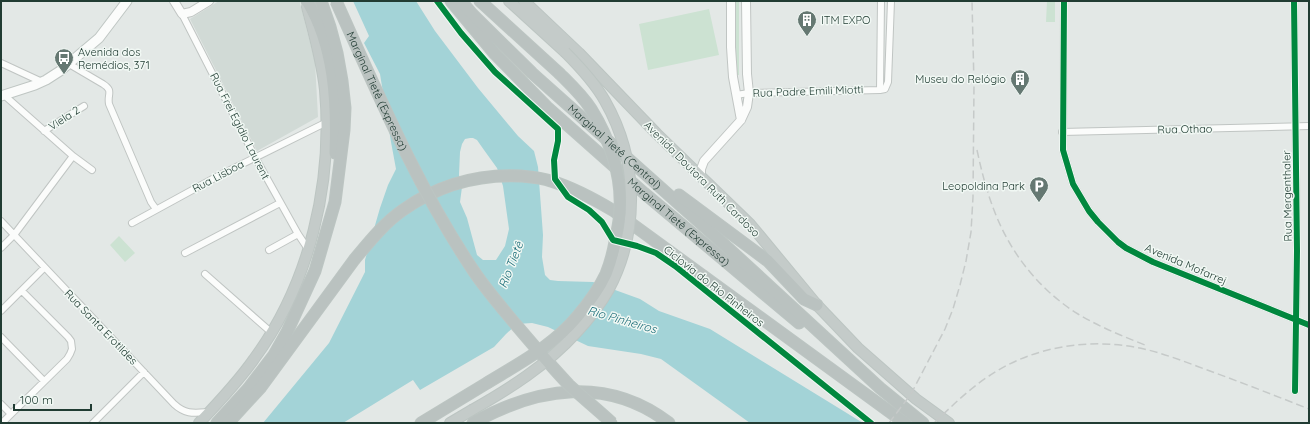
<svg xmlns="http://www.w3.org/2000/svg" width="1310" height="424" viewBox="0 0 1310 424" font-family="Quicksand,sans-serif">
<rect width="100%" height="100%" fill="#e3e8e6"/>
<!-- built -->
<path fill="#d1dad6" d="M 219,1 L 300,1 L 300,3 L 315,62 L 318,117 L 257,151 L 190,19 Z"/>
<!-- green -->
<path fill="#cce2d2" d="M 734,1 L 739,1 L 739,75 L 734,75 Z
M 1047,1 L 1055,1 L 1055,22 L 1046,22 Z
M 709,9 L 719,55 L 648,70 L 639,24 Z
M 119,236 L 135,253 L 125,262 L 110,245 Z"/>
<!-- water -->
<path fill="#a3d3d7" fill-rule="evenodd" d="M 353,1 L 416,1 L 435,31 L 478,88 L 518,136 L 534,151 L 538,167 L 543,235 L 542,257 L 545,275 L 550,280 L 558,281 L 593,282 L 640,299 L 659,311 L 710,329 L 863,423 L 750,423 L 661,359 L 641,354 L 588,346 L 548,327 L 532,323 L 517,324 L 506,334 L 494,347 L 420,390 L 413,380 L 343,423 L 263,423 L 329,343 L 365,272 L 365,260 L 380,208 L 388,185 L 396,169 L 391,142 L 380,74 L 364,43 L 369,36 ZM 470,138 L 473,138 L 477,140 L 484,150 L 497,168 L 503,186 L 509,229 L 505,246 L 496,260 L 483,260 L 477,255 L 467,218 L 460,202 L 462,187 L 459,175 L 460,152 L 462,144 L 465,139 Z"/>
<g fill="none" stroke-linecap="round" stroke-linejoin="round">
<!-- minor casing -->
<g stroke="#c0c5c3" stroke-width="8">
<path id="minor" d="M 881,1 L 880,90 L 885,89 L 888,82 L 891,1
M 1064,1 L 1063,150 L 1073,184 L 1089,211 L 1098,222 L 1118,242 L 1126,248 L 1153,262 L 1309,325
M 1294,1 L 1297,251 L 1295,391
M 182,14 L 255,157 L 298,234 L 308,249
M 1,63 L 42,82
M 69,64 L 103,84 C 114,91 107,94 109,104 L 151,202 L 156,209
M 4,95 L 73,156 L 92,170
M 736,95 L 749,93 L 880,90
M 44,131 L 84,106
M 1062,132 L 1309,126
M 1,221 L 174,404 C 186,415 194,413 210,412
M 132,223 L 218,176 L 327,122
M 1,248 L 14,235 L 73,156
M 269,250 L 298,234
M 185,253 L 280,203
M 205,274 L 272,333
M 1,311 L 44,268
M 1,337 L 44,381
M 1,404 L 11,414
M 2,423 L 67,359 L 70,354 L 72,349 L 71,341 L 68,337 L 22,291
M 93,423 L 144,372"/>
</g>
<!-- tertiary casing -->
<g stroke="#c0c5c3" stroke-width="10">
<path id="tertiary" d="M 174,1 L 182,14 L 191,12 L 209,1
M 731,1 L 731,47 L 733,77 L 741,120
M 701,177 L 701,169 L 704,161 L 741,120 L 747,107 L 749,93 L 747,74 L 746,1"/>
</g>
<!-- secondary casing -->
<g stroke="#bfc6c3" stroke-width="11">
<path id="secondary" d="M 1,96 L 35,85 L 46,80 L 60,71 L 99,38 L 127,1"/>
</g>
<!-- trunk casing -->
<g stroke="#bcc5c2" stroke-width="12">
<path id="trunk" d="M 509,1 L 565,52
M 524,1 L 579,53 L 657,134 L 750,224 L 817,305 L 858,348 L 916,399 L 949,423
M 199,423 C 218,403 238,382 254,359 C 310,283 333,183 325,90 C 322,61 314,34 307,7
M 450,423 L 472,410"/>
</g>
<!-- motorway casing -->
<g stroke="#bcc5c2" stroke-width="13">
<g id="motorway">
<path d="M 307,1 C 334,46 337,102 335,153"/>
<path id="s1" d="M 451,1 L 495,54 L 547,107 L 644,193 L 799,323"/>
<path id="s2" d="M 461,1 L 472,14 L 532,73 L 716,237 L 880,388 L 923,423"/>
<path d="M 480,1 L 559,73"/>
<path d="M 679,195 L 768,261 L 804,299 L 817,305"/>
<path d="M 217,423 L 248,389 L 274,355 L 287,332 L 315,271 L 335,202 L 344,130 L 345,108 L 342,81 L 337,53 L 330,27 L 321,1"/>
<path d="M 228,423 L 261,387 L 354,260 C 369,242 384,223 403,210 C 438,185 479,174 521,176 C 531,177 542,178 551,181 C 574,188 594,199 614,211 L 905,423"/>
<path d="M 421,423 L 487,383"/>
<path d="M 473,423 C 537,387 608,376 669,423"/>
</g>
</g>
<!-- minor -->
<use href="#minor" stroke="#fbfcfb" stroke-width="6"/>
<!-- tertiary -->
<use href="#tertiary" stroke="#fbfcfb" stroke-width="8"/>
<!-- secondary -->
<use href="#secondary" stroke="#fbfcfb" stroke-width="9"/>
<!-- trunk -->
<use href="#trunk" stroke="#c4cbc9" stroke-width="10"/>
<!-- motorway -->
<use href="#motorway" stroke="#bac2c0" stroke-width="11"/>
<!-- rail -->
<path stroke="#c6cac9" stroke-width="1.5" stroke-dasharray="8 4" stroke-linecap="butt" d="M 977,150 C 989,207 1006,252 1049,292 C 1058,300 1068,308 1078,314 C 1100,327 1122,336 1145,345
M 889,423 L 911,394 L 945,329 L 953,309 L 960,285 L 966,261 L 971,232 L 973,197 L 974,85 L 972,1
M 934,423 C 952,406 969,389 989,376 C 1033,346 1092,337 1144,349 C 1166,354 1188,363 1210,371 C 1243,383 1276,396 1309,409"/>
<!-- trunk-bridge casing -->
<g stroke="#bcc5c2" stroke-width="12" stroke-linecap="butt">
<path id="trunk-bridge" d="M 472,410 C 509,389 547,365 576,333 C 588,320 600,305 609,289 C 640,230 638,159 605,101 C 595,83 580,67 565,52"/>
</g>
<!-- motorway-bridge casing -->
<g stroke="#bcc5c2" stroke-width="13" stroke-linecap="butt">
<g id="motorway-bridge">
<path id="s3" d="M 336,1 C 378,94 418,189 475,273 C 488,292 503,309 517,326 C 534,346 551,366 569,385 C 583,398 598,410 612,423"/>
<path d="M 487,383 C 518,364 554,345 577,317 C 588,304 599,289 606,274 C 610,264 613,253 615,242 C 617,231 620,220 620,209 C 622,174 609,138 591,109 C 582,95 570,84 559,73"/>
</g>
</g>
<!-- trunk-bridge -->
<use href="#trunk-bridge" stroke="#c4cbc9" stroke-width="10"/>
<!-- motorway-bridge -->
<use href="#motorway-bridge" stroke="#bac2c0" stroke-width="11"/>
<!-- cycleway casing -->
<g stroke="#f1f8f4" stroke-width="8">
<path id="cycleway" d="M 437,1 L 461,33 L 495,72 L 558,129 L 558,141 L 554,160 L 555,179 L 568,197 L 589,210 L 602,222 L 613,240 L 637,246 L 656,253 L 675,266 L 871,423
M 1064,1 L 1063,150 L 1073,184 L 1089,211 L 1098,222 L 1118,242 L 1126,248 L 1153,262 L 1309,325
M 1294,1 L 1297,251 L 1295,391"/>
</g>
<!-- cycleway -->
<use href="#cycleway" stroke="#00873e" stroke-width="6"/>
</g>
<!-- icons -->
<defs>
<g id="building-pin" transform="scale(1)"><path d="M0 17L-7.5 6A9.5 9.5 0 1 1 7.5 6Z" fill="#657872" stroke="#f1f8f4"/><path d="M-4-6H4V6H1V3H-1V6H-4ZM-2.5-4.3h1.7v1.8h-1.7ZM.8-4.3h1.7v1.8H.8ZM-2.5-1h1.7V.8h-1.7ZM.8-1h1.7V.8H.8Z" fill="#fff"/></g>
<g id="bus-pin" transform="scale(1)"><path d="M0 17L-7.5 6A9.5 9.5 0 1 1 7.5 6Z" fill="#657872" stroke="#f1f8f4"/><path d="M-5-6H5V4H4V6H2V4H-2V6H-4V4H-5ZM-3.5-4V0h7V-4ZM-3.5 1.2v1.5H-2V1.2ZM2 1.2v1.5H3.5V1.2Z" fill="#fff"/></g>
<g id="parking-pin" transform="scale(1)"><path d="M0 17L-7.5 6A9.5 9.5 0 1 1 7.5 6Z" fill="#657872" stroke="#f1f8f4"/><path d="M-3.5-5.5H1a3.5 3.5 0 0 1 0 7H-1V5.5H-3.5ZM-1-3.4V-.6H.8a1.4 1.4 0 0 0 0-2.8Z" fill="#fff"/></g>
</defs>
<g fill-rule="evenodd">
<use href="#building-pin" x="807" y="20"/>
<use href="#bus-pin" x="64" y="58"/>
<use href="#building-pin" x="1020" y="79"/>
<use href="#parking-pin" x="1039" y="186"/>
</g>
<g text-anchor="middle" stroke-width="3" stroke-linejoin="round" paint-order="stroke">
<!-- poi labels -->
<g font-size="11" fill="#213c33" stroke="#f1f8f4" text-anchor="start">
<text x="821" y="24">ITM EXPO</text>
<text x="78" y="56">Avenida dos<tspan x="78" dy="13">Remédios, 371</tspan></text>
<text x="1006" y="83" text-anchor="end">Museu do Relógio</text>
<text x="1025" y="190" text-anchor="end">Leopoldina Park</text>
</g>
<!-- street labels -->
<g font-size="11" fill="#213c33" stroke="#f1f8f4">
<text dy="4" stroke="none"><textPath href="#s3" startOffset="99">Marginal Tietê (Expressa)</textPath></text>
<text transform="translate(808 91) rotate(-2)" y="4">Rua Padre Emili Miotti</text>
<text transform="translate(64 118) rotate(-33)" y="4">Viela 2</text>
<text transform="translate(240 126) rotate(63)" y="4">Rua Frei Egidio Laurent</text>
<text transform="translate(1185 129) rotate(-1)" y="4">Rua Othao</text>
<text dy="4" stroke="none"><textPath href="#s2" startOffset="212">Marginal Tietê (Central)</textPath></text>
<text transform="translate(218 176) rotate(-28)" y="4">Rua Lisboa</text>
<text transform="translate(702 179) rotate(45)" y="4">Avenida Doutora Ruth Cardoso</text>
<text transform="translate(1287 196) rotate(-91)" y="4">Rua Mergenthaler</text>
<text dy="4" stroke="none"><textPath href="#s1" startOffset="318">Marginal Tietê (Expressa)</textPath></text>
<text transform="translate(1186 264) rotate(23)" y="4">Avenida Mofarrej</text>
<text transform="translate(714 286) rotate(38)" y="4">Ciclovia do Rio Pinheiros</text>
<text transform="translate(101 327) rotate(46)" y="4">Rua Santa Erotildes</text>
</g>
<!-- water labels -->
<g font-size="12" font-style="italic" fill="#1b6d78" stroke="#f1f8f4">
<text transform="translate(511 265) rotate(-69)" y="4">Rio Tietê</text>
<text transform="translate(622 320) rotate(16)" y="4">Rio Pinheiros</text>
</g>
</g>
<!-- border -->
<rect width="1310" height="424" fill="none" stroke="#213c33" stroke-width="4"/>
<!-- scale -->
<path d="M14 404v6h77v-6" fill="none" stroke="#213c33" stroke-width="2"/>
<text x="20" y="404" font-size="12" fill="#213c33" stroke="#f1f8f4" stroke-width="3" paint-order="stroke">100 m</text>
</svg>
